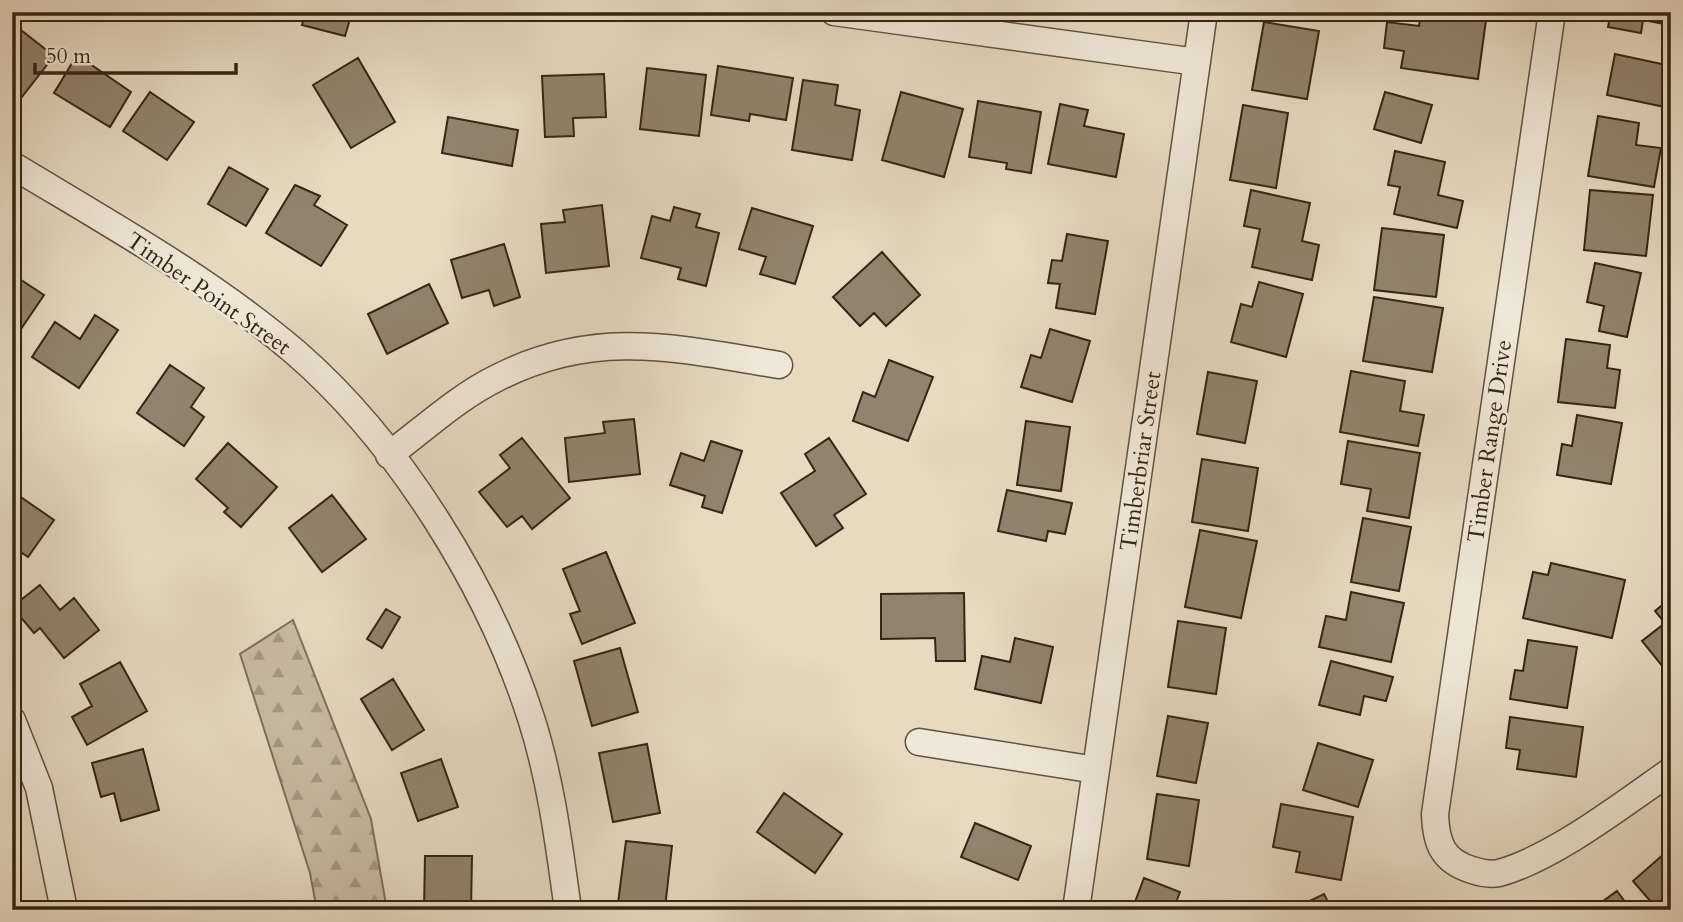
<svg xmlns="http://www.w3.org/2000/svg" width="1683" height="922" viewBox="0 0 1683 922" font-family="Cardo,serif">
<defs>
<pattern id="forest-firs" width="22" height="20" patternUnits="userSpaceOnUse" patternTransform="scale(1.75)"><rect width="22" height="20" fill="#c8bba4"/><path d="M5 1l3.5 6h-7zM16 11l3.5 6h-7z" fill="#a39884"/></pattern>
</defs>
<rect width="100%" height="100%" fill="#e6dac1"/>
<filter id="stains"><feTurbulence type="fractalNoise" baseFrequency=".00286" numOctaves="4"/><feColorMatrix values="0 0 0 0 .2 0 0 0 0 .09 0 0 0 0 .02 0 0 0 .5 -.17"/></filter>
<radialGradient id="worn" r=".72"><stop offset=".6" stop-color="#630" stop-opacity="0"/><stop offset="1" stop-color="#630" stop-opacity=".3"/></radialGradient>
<!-- forest -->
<path fill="url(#forest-firs)" stroke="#7e705c" stroke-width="2" d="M 293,620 L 371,819 L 387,910 L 317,910 L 310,873 L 240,654 Z"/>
<!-- building -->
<path fill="#91836e" stroke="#352514" stroke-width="2" d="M 306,12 L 352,12 L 345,36 L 302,25 Z
M 1421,12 L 1486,20 L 1478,79 L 1401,68 L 1404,51 L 1384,48 L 1387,22 L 1419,26 Z
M 1611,12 L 1671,12 L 1671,22 L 1670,25 L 1643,20 L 1641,33 L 1608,27 Z
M 1264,22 L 1319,31 L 1307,99 L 1252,90 Z
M 12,23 L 54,56 L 21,98 L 12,90 Z
M 1615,54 L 1671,66 L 1665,107 L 1607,95 Z
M 77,55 L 131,92 L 110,127 L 54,93 Z
M 358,58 L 395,122 L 351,148 L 313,85 Z
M 718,66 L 793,78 L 786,120 L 750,114 L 749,121 L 711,115 Z
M 647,68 L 706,75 L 699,136 L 640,129 Z
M 604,74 L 606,117 L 573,118 L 574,136 L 545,137 L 542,76 Z
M 803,80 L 838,85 L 835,105 L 860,110 L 852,160 L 792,150 Z
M 150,92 L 194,122 L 167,160 L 123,131 Z
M 901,92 L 963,109 L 944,177 L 882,160 Z
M 1385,92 L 1432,105 L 1421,143 L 1374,129 Z
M 978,101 L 1041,112 L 1031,173 L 1006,169 L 1007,163 L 969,157 Z
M 1060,104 L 1088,110 L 1084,126 L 1124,134 L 1116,177 L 1048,164 Z
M 1243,105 L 1288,113 L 1276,188 L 1230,180 Z
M 1598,116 L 1639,123 L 1636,145 L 1661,148 L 1654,187 L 1588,176 Z
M 448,117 L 518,130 L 512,166 L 442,153 Z
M 1395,151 L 1445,162 L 1438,195 L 1463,201 L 1457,228 L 1394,214 L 1400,187 L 1388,185 Z
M 229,167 L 268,189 L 246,226 L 208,204 Z
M 295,185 L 320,196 L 314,205 L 347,225 L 321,266 L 266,233 Z
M 1251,190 L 1310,203 L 1302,241 L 1319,245 L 1312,280 L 1252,267 L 1260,229 L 1244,226 Z
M 1590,190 L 1653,195 L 1646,256 L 1584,250 Z
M 602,205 L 609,266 L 546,273 L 541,224 L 565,222 L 563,210 Z
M 674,207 L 700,214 L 696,227 L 719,233 L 706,286 L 678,279 L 681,268 L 641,258 L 652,216 L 670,221 Z
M 752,208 L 813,226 L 795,284 L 760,274 L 766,257 L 739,249 Z
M 1382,228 L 1444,235 L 1436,297 L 1374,290 Z
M 1067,234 L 1108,241 L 1095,314 L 1056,308 L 1060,284 L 1048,283 L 1052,260 L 1062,261 Z
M 504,244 L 520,297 L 494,306 L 489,290 L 462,298 L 451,260 Z
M 882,252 L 920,295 L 886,326 L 874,313 L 860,326 L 833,297 Z
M 1595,263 L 1641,273 L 1627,337 L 1599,331 L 1604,306 L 1587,302 Z
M 12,274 L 44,295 L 17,335 L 12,332 Z
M 1259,282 L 1303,294 L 1286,357 L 1231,342 L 1241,304 L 1252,307 Z
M 429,284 L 448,323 L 387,354 L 368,314 Z
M 1374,297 L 1443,308 L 1432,372 L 1363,361 Z
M 95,315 L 118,330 L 79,388 L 32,357 L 55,322 L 80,339 Z
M 1050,329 L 1090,341 L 1072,402 L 1021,387 L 1031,355 L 1041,358 Z
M 1566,339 L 1610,345 L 1607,368 L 1620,370 L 1615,408 L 1558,402 Z
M 889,360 L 933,377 L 908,441 L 853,421 L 863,392 L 875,397 Z
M 170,365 L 204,388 L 191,407 L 204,417 L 184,446 L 137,413 Z
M 1351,371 L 1405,381 L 1400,411 L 1424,415 L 1418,446 L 1340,432 Z
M 1208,372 L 1257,381 L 1245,443 L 1197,434 Z
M 1577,415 L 1622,423 L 1611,484 L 1557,475 L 1562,444 L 1572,446 Z
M 634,419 L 640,474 L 569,482 L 565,438 L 605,433 L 603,422 Z
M 1026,421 L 1070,427 L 1061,491 L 1017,485 Z
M 522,438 L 570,498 L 532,529 L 522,516 L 507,527 L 479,492 L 510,468 L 500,455 Z
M 829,438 L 866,494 L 834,515 L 843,528 L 816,546 L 781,493 L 815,471 L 805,454 Z
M 711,441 L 742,451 L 722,513 L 702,507 L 705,496 L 670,485 L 681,453 L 704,461 Z
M 1348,441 L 1420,453 L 1409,518 L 1367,511 L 1371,489 L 1341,484 Z
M 228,443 L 277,487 L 241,527 L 224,512 L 228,508 L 196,479 Z
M 1202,459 L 1258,468 L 1248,531 L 1192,522 Z
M 1007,490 L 1072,503 L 1065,534 L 1048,531 L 1046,541 L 998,531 Z
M 12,491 L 54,520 L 28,557 L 12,546 Z
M 332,495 L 366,539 L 322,572 L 289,528 Z
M 1363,518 L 1411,527 L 1399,591 L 1351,582 Z
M 1200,530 L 1257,541 L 1241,618 L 1185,607 Z
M 606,552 L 635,623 L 582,644 L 570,614 L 580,611 L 563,569 Z
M 1551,563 L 1625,580 L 1612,638 L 1523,618 L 1533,572 L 1548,575 Z
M 40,585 L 60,610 L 74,598 L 99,630 L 64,658 L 40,628 L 34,633 L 12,607 Z
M 1351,592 L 1404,603 L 1391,662 L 1319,647 L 1326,616 L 1346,620 Z
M 964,593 L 965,661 L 936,661 L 935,638 L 881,639 L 881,594 Z
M 1671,598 L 1671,677 L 1642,641 L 1665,623 L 1655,611 Z
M 386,609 L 400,617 L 382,648 L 367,639 Z
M 1178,621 L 1226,628 L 1216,694 L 1168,687 Z
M 1015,638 L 1053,647 L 1041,703 L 975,689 L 982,656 L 1010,662 Z
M 1528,640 L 1577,647 L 1567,708 L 1510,699 L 1515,670 L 1523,671 Z
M 620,648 L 638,712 L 592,726 L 574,661 Z
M 1331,661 L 1393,677 L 1386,701 L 1364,696 L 1360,715 L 1319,705 Z
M 120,662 L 147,711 L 87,745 L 72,717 L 92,706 L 80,684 Z
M 393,679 L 424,730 L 392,750 L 361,699 Z
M 1168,716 L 1208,723 L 1196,783 L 1157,776 Z
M 1510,717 L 1583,727 L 1576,777 L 1517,769 L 1520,750 L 1506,748 Z
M 1318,743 L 1373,760 L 1358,807 L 1303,790 Z
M 647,744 L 660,813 L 613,822 L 599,753 Z
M 143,749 L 159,810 L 121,821 L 114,793 L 101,797 L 92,763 Z
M 441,759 L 458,807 L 418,821 L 401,773 Z
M 784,793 L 842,834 L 815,873 L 757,832 Z
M 1157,794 L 1199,800 L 1189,866 L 1147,859 Z
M 1281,804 L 1353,817 L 1341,880 L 1296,872 L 1300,852 L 1273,847 Z
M 975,823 L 1031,846 L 1018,880 L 961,857 Z
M 626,841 L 672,846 L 665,908 L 618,903 Z
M 1664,854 L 1671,862 L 1671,910 L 1658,910 L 1633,881 Z
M 425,856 L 472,856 L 471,910 L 424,910 Z
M 1144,878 L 1180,892 L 1173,910 L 1132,910 Z
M 1617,891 L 1631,910 L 1591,910 Z
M 1324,894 L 1332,910 L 1291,910 Z"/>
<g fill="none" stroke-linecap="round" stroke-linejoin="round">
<!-- minor casing -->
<g stroke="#61523f" stroke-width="29">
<path id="minor" d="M 834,12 L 1197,62
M 1552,12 L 1435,814 C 1436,844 1443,861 1472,870 C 1481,873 1489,875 1499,873 C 1554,858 1623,804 1671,771
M 12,165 C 108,223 209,279 295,352 C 399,442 489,587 531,718 C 551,780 559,845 568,910
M 389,455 C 424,429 458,397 497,378 C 595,328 676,348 779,365
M 12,720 L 39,788 L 64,910
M 919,742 L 1096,770
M 1076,910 L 1204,12"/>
</g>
<!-- minor -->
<use href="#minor" stroke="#efe7d7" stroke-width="26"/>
</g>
<g text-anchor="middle" stroke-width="5" stroke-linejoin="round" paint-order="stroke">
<!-- street labels -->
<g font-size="23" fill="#352514" stroke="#efe7d7">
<text transform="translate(209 293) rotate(35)" y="8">Timber Point Street</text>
<text transform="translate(1489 441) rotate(-82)" y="8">Timber Range Drive</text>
<text transform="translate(1140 461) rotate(-82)" y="8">Timberbriar Street</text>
</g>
</g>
<!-- margin -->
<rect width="1683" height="922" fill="none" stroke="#e6dac1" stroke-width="42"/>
<rect x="14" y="14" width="1655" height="894" fill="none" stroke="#352514" stroke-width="3.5"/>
<rect x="21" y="21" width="1641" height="880" fill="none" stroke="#352514" stroke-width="2"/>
<!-- scale -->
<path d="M35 63v10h201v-10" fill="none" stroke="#352514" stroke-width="3.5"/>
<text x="46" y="63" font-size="21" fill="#352514" stroke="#efe7d7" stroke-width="5" paint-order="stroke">50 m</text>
<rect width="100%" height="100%" filter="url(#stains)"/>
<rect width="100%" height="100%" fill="url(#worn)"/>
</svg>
